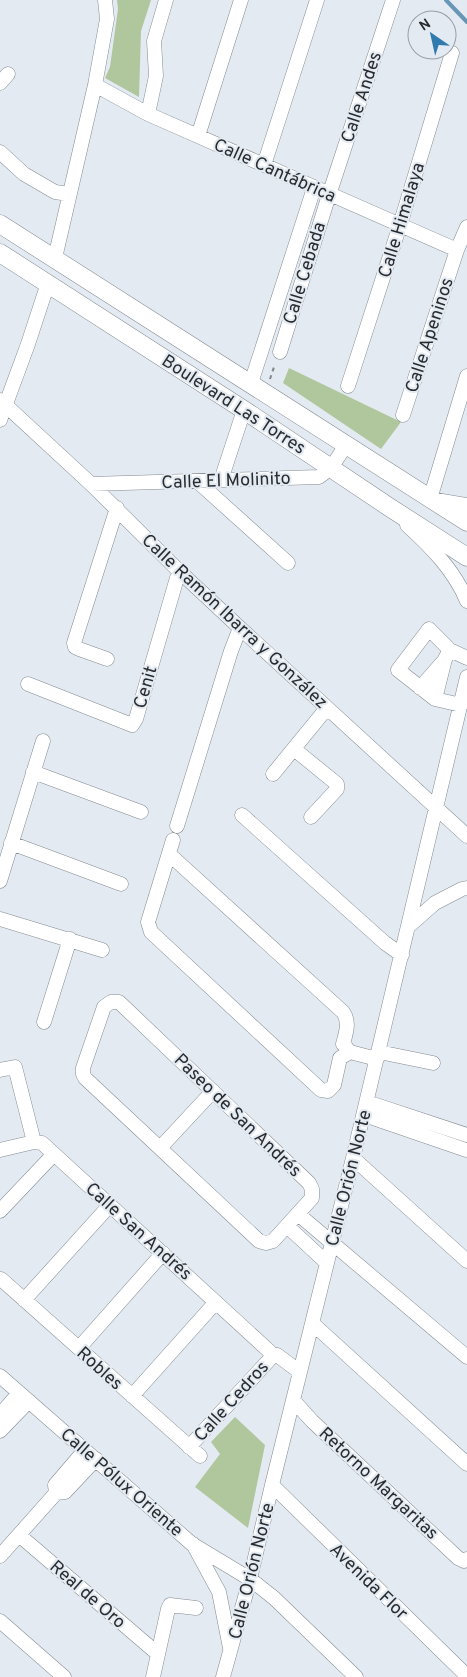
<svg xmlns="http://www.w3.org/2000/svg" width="467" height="1677" viewBox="0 0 467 1677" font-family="Overpass,sans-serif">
<rect width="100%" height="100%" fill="#e3eaf2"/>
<!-- green -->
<path fill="#b0c69d" d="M 117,0 L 151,0 L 141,31 L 139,97 L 105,78 L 110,67 L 118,9 Z
M 289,368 L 401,422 L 381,449 L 283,383 Z
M 235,1417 L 265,1445 L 248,1528 L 195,1487 L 220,1454 L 211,1442 Z"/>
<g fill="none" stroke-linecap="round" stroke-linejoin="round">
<!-- stream -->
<path stroke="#6797b5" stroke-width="4" d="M 446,0 L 467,22"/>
<!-- minor casing -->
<g stroke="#848b92" stroke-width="15">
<path id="minor" d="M 0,83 L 8,74
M 95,85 L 148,114 L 457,250
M 148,114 L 156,76 L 154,41 L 166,0
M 198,136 L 241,0
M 0,152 L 24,174 L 55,192 L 69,194
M 264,165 L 317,0
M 55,258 L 95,85 L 107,19 L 105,0
M 280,352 L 329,195 L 393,0
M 467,376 L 430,499 L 467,505
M 251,383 L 314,188
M 348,386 L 400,225 L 452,53
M 0,400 L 91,484 L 179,571 L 240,628 L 467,836
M 403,415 L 457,250 L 467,227
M 0,420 L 28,344 L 48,283
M 221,480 L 244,410
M 197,481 L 288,563
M 91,484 L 319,477 L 331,468 L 346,445
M 407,525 C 431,547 454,570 467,601
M 107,659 L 79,649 L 75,647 L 74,643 L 117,508
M 28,684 L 132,725 L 136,719 L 179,571
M 420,688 L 443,662
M 435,699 L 445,659 L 450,650
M 461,705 L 435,699 L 398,670 L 429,629 L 450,650 L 467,658
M 294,749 L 337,784 L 337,789 L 311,817
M 33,772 L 141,812
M 273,774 L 327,708
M 242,815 L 385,943 L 402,955
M 177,826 L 231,651 L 240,628
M 173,840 L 148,922 L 151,932 L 321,1090 L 328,1091 L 334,1085 L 340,1058 L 350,1052
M 11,843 L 121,884
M 169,854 L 343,1012 C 350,1022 346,1033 343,1044 L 350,1052 L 377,1059
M 0,881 L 43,741
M 0,919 L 102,950
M 409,926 L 435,903 L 462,889 L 467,888
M 111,1002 L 119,1002 L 309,1183 L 312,1189 L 312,1198 L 273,1241 L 266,1243 L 259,1241 L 85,1078 L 83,1074 L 83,1068 L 104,1007 Z
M 44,1022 L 70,939
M 379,1052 L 433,1063
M 0,1070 L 15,1067 L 34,1142
M 367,1102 L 467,1135
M 364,1115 L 466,1150
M 160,1148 L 213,1091
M 0,1150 L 34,1142 L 42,1143 L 269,1351 L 271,1354 L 277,1355 L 300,1372
M 353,1158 L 467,1261
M 0,1211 L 54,1154
M 298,1214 L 467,1357
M 287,1226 L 327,1263
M 1,1279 L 200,1456
M 24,1300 L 110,1205
M 312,1323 L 467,1464
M 79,1348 L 163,1253
M 0,1376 L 192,1544 L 250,1579 L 274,1598 L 356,1677
M 132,1396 L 216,1302
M 293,1400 L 312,1421 L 458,1558 L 464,1561 L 467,1559
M 0,1415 L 19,1393
M 0,1431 L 29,1401
M 189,1447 L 270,1359 L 271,1354
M 272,1485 L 467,1676
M 56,1493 L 55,1485 L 85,1450
M 19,1535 L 158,1654
M 193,1544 L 219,1592 L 230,1648
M 0,1556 L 56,1493 L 65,1492 L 96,1459
M 0,1621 L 64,1677
M 153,1677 L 168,1609 L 170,1605 L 196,1608
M 223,1677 L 250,1579 L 272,1485 L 353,1158 L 467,677"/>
</g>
<!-- major casing -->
<g stroke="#848b92" stroke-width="19">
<path id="major" d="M 0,224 L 467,522
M 0,253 L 244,410 L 389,507 L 467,557"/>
</g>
<!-- path -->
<path stroke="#82878c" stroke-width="2" stroke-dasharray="4 4" stroke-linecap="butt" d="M 270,379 L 275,364"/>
<!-- minor -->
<use href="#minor" stroke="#fff" stroke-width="14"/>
<!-- major -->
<use href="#major" stroke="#fff" stroke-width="18"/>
</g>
<g text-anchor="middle" stroke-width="4" stroke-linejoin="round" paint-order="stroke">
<!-- street labels -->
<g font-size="18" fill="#292c2f" stroke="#e3eaf2">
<text transform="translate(361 97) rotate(-72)" y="6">Calle Andes</text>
<text transform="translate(275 170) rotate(24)" y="6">Calle Cantábrica</text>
<text transform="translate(401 220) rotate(-73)" y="6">Calle Himalaya</text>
<text transform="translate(304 273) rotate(-73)" y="6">Calle Cebada</text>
<text transform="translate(429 335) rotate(-72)" y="6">Calle Apeninos</text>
<text transform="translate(234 404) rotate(33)" y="6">Boulevard Las Torres</text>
<text transform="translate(226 480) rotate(-2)" y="6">Calle El Molinito</text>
<text transform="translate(235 621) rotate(43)" y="6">Calle Ramón Ibarra y González</text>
<text transform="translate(145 687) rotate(-74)" y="6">Cenit</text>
<text transform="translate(238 1115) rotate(44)" y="6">Paseo de San Andrés</text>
<text transform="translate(348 1178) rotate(-76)" y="6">Calle Orión Norte</text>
<text transform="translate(139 1231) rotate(42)" y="6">Calle San Andrés</text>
<text transform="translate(100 1368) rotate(42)" y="6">Robles</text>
<text transform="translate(231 1401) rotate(-48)" y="6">Calle Cedros</text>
<text transform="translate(122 1482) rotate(41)" y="6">Calle Pólux Oriente</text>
<text transform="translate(379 1483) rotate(43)" y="6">Retorno Margaritas</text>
<text transform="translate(251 1571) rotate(-76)" y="6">Calle Orión Norte</text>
<text transform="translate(369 1581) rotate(44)" y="6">Avenida Flor</text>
<text transform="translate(88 1594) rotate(41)" y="6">Real de Oro</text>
</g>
</g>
<!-- north arrow -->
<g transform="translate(432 35) rotate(326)"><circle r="24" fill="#e3eaf2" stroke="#999ea4"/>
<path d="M0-4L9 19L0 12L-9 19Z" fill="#317aae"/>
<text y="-8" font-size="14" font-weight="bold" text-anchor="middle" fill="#292c2f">N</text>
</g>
</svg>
